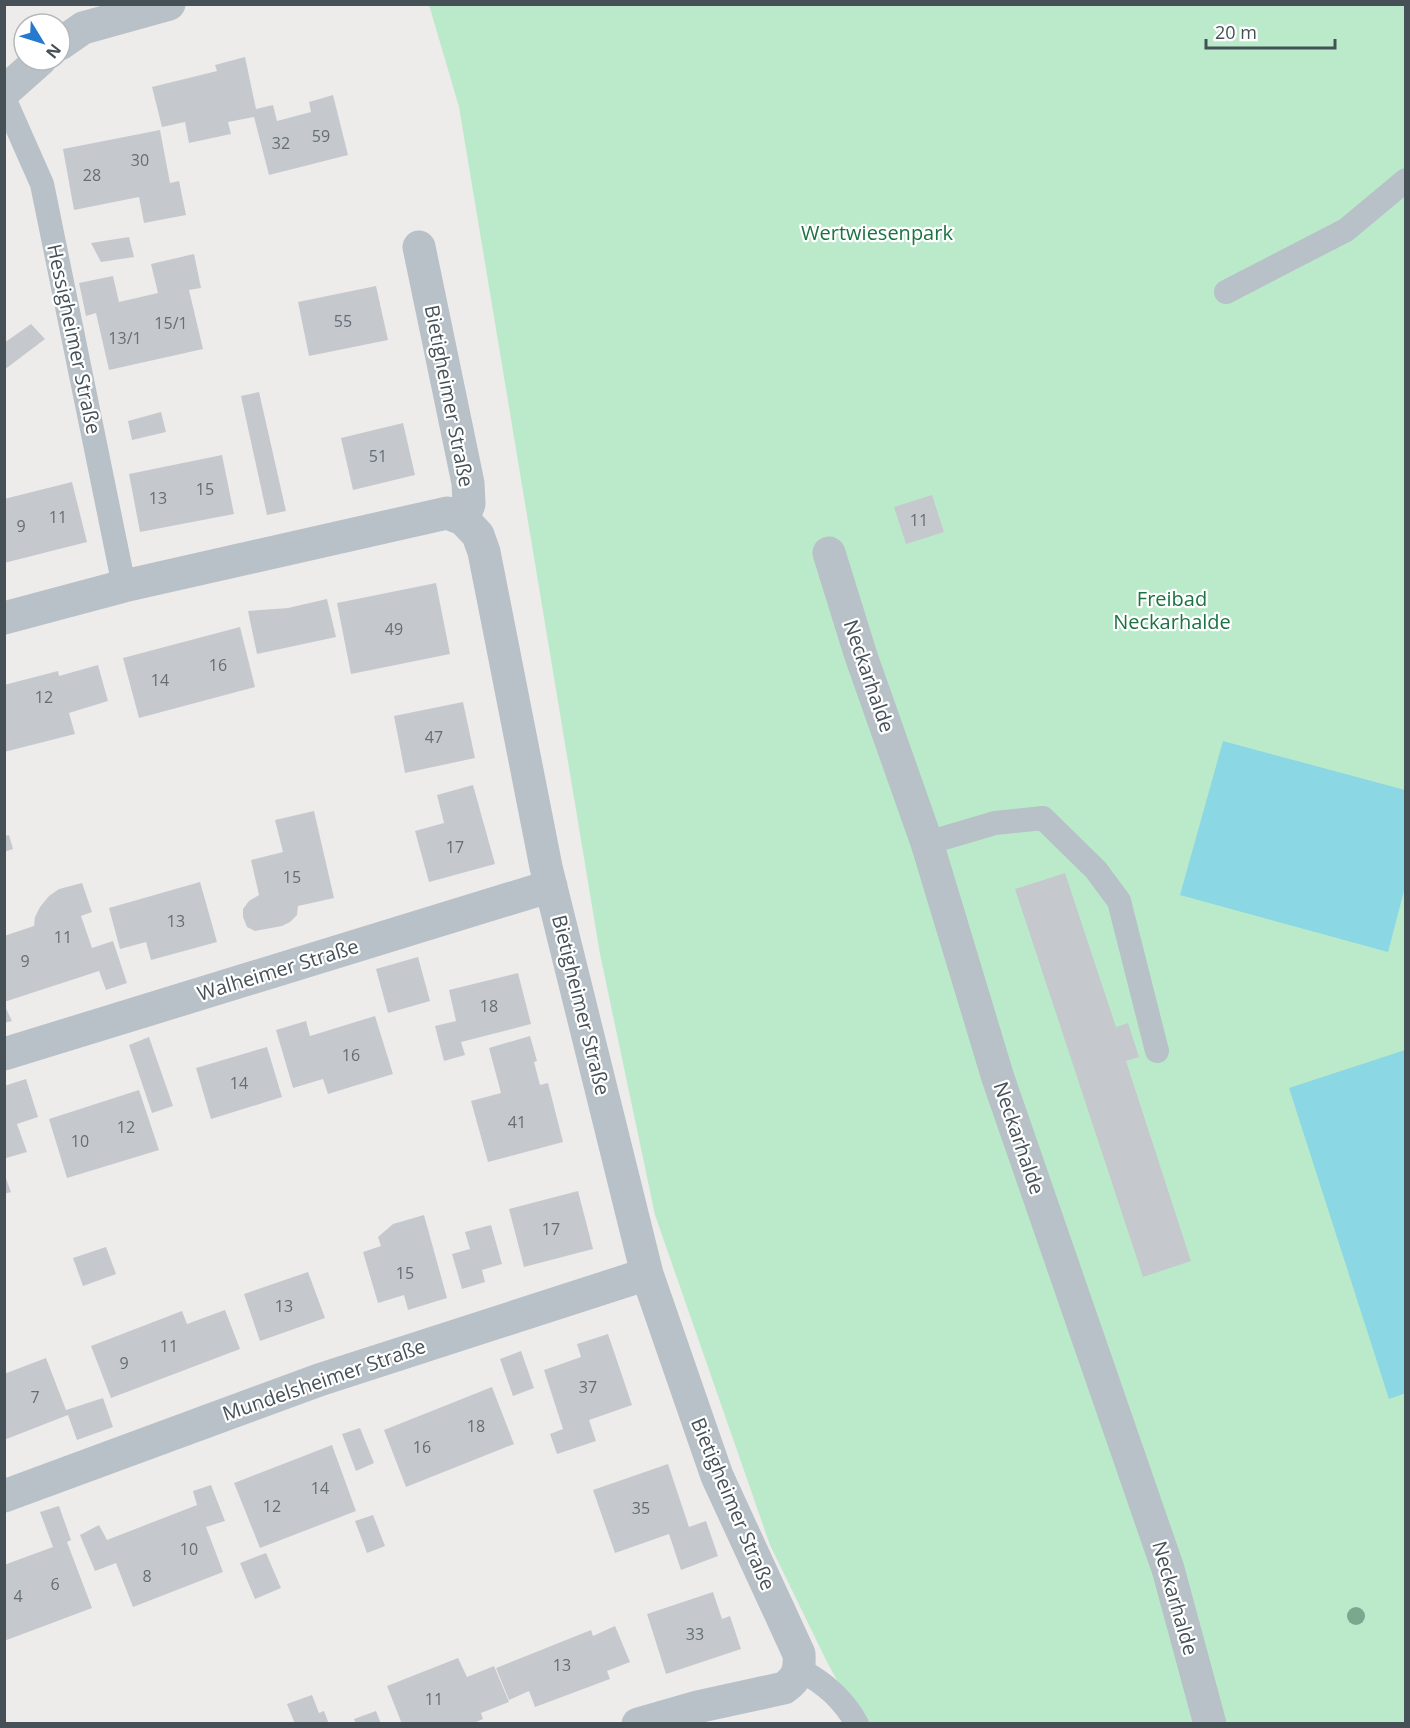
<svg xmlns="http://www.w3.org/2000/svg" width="1410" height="1728" viewBox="0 0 1410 1728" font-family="'Open Sans',sans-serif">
<rect width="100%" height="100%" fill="#eeebeb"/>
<!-- green -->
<path fill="#bbeacb" d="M 429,5 L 1405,5 L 1405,1723 L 860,1723 L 826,1660 L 770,1545 L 655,1215 L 600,954 L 459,107 Z"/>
<!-- water -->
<path fill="#8bd7e4" d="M 1223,741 L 1405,790 L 1405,887 L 1388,952 L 1180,895 Z
M 1405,1050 L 1406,1393 L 1389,1399 L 1289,1088 Z"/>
<!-- building -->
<path fill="#c5c9ce" d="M 245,57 L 256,109 L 273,105 L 277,121 L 311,112 L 309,102 L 333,95 L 348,155 L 269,175 L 254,117 L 228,122 L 231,134 L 189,143 L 185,122 L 162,127 L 152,87 L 217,71 L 215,65 Z
M 160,130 L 170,183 L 179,181 L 186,215 L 144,223 L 139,197 L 74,210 L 63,149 Z
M 129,237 L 134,257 L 101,262 L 91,243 Z
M 194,254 L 201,288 L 189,290 L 203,349 L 109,370 L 96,313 L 86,316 L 79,283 L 113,276 L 119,302 L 158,293 L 151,264 Z
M 376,286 L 388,340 L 309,356 L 298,302 Z
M 31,324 L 45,339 L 4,370 L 4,343 Z
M 259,392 L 286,511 L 267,515 L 241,396 Z
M 161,412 L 166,432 L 132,440 L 128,421 Z
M 403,423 L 415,475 L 353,490 L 341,438 Z
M 222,455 L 234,514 L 140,532 L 129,474 Z
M 72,482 L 87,542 L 4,563 L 4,499 Z
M 932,495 L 944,532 L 906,544 L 894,507 Z
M 436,583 L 450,654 L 351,674 L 337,603 Z
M 327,599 L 336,637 L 257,654 L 248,611 L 288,608 Z
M 240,627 L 255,687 L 139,718 L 123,658 Z
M 98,665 L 108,701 L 69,713 L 75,734 L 4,752 L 4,685 L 58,671 L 59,676 Z
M 463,702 L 475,758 L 405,773 L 394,716 Z
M 473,785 L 495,864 L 429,882 L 415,831 L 444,823 L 437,795 Z
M 314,811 L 334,898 L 298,906 L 297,915 L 290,922 L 282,926 L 255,931 L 247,927 L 243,917 L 243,909 L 249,901 L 259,895 L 251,860 L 283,852 L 275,820 Z
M 9,835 L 13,849 L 4,852 L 4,836 Z
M 1065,873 L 1116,1027 L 1128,1023 L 1139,1057 L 1126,1061 L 1191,1261 L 1143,1277 L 1015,889 Z
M 200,882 L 217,942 L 151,960 L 146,942 L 120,949 L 109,908 Z
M 82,883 L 92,912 L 81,916 L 92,948 L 113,941 L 127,983 L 106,990 L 99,971 L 4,1002 L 4,936 L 34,926 L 35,917 L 40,907 L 49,896 L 59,889 Z
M 418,957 L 430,1001 L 388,1013 L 376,969 Z
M 518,973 L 531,1024 L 461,1042 L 465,1055 L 444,1061 L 435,1026 L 456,1021 L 449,990 Z
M 4,1004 L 12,1021 L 4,1023 Z
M 375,1016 L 393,1074 L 328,1094 L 323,1079 L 293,1088 L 276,1030 L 306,1021 L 310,1036 Z
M 530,1036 L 537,1061 L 534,1062 L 540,1085 L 548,1083 L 563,1142 L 488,1162 L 471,1101 L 501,1093 L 489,1048 Z
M 149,1037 L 173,1106 L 152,1113 L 129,1045 Z
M 267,1047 L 282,1097 L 211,1119 L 196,1068 Z
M 26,1079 L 38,1117 L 17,1124 L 27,1152 L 6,1158 L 4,1152 L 4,1086 Z
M 139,1090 L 159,1150 L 67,1178 L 49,1119 Z
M 4,1173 L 11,1192 L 4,1194 Z
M 578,1191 L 593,1249 L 524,1267 L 509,1209 Z
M 424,1215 L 447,1298 L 408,1310 L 404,1295 L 378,1303 L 363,1252 L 381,1246 L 378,1237 L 393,1224 Z
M 491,1225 L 502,1264 L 482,1270 L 485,1282 L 462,1289 L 452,1254 L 470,1249 L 465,1232 Z
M 106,1247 L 116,1274 L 83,1286 L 73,1258 Z
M 308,1272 L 325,1318 L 260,1341 L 244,1294 Z
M 225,1310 L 240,1349 L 111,1398 L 91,1346 L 182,1311 L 187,1324 Z
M 608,1334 L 632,1405 L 589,1420 L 596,1441 L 557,1454 L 550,1434 L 563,1429 L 544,1370 L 581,1357 L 577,1344 Z
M 521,1351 L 534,1388 L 513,1396 L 500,1359 Z
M 46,1358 L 66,1410 L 103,1398 L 113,1427 L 77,1440 L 68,1415 L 4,1440 L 4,1374 Z
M 492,1387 L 514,1444 L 406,1487 L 384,1430 Z
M 360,1428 L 374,1463 L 356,1471 L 342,1434 Z
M 332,1445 L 356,1511 L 260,1548 L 234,1483 Z
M 668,1464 L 689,1527 L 706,1521 L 718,1556 L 681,1570 L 669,1534 L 615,1553 L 593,1490 Z
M 211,1485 L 225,1521 L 206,1527 L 223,1572 L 133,1607 L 116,1563 L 95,1571 L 80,1535 L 99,1525 L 107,1540 L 197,1505 L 193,1491 Z
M 59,1506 L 71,1540 L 67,1542 L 92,1608 L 4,1641 L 4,1565 L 53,1547 L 40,1512 Z
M 373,1515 L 385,1546 L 367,1553 L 355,1521 Z
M 266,1553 L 281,1588 L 255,1599 L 240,1563 Z
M 713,1592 L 722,1619 L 730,1616 L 741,1649 L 666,1674 L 647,1614 Z
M 615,1626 L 630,1662 L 607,1671 L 610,1679 L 535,1707 L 529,1691 L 509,1700 L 496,1668 L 591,1630 L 593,1636 Z
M 458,1658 L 467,1677 L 494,1666 L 509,1702 L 481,1713 L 483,1719 L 472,1724 L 402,1724 L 387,1686 Z
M 312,1695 L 319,1713 L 324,1711 L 329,1724 L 295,1724 L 287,1704 Z
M 376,1711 L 381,1724 L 356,1724 L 354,1719 Z"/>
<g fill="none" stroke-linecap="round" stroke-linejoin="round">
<!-- lane -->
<path stroke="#b7c1c7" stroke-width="24" d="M 4,98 L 42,184 L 124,586
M 1226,292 L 1346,230 L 1406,180
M 927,843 L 995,823 L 1043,818 L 1096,870 L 1119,901 L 1157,1051
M 800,1670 C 825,1683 843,1699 857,1724"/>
<!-- street -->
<path stroke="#b7c1c7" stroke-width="33" d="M 60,44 L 83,28 L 169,4
M 4,92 L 40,60
M 419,247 L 468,483 L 469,504 L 463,519 L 478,535 L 484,552 L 546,867 L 647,1274 L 717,1476 L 799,1654 C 800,1670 798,1678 784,1688 L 697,1707 L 638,1724
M 829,553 L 861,656 L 927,843 L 998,1078 L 1168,1569 L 1210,1724
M 4,618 L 124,586 L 447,513 L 463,519
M 4,1054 L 551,886
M 4,1496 L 319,1380 L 647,1274"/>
</g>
<!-- trees -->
<circle fill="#7aa88e" cx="1356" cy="1616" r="9"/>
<g text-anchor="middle" stroke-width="4.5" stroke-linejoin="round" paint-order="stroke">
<!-- number labels -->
<g font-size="16" fill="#656e75">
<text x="321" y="142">59</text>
<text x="281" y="149">32</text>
<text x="140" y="166">30</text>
<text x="92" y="181">28</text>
<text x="343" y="327">55</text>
<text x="171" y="329">15/1</text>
<text x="125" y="344">13/1</text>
<text x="378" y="462">51</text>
<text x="205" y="495">15</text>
<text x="158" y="504">13</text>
<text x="58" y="523">11</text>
<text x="919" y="526">11</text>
<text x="21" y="532">9</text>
<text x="394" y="635">49</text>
<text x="218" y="671">16</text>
<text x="160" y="686">14</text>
<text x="44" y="703">12</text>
<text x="434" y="743">47</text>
<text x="455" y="853">17</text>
<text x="292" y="883">15</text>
<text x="176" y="927">13</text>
<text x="63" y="943">11</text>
<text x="25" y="967">9</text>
<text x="489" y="1012">18</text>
<text x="351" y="1061">16</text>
<text x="239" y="1089">14</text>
<text x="517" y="1128">41</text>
<text x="126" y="1133">12</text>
<text x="80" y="1147">10</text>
<text x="551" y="1235">17</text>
<text x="405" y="1279">15</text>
<text x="284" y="1312">13</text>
<text x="169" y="1352">11</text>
<text x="124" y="1369">9</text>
<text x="588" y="1393">37</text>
<text x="35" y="1403">7</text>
<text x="476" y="1432">18</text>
<text x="422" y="1453">16</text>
<text x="320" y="1494">14</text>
<text x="272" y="1512">12</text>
<text x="641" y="1514">35</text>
<text x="189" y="1555">10</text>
<text x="147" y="1582">8</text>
<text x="55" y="1590">6</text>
<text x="18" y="1602">4</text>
<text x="695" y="1640">33</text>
<text x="562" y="1671">13</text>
<text x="434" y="1705">11</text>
</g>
<!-- park labels -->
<g font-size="20" fill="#1c7242" stroke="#fff">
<text x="877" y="240">Wertwiesenpark</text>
<text x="1172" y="606">Freibad<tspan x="1172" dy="23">Neckarhalde</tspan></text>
</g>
<!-- street labels -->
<g font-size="20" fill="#455057" stroke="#fff">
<text transform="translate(74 339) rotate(78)" y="7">Hessigheimer Straße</text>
<text transform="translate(449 396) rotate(79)" y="7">Bietigheimer Straße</text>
<text transform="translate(869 676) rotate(71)" y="7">Neckarhalde</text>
<text transform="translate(278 970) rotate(-17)" y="7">Walheimer Straße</text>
<text transform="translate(581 1005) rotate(76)" y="7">Bietigheimer Straße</text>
<text transform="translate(1019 1138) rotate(71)" y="7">Neckarhalde</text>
<text transform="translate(324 1380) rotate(-19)" y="7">Mundelsheimer Straße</text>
<text transform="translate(733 1504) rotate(67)" y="7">Bietigheimer Straße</text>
<text transform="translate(1175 1598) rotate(74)" y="7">Neckarhalde</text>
</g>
</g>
<!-- border -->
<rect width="1410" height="1728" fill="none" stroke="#455057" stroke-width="12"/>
<!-- north arrow -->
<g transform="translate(42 42) rotate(128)"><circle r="28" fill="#ffffff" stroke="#b5b9bc" stroke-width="1.5"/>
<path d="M0-4.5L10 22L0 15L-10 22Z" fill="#2579ce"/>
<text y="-9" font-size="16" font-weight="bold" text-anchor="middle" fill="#455057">N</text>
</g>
<!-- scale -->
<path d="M1206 39v9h129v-9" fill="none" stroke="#455057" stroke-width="3"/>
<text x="1215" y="39" font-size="18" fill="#455057" stroke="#ffffff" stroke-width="4.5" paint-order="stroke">20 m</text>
</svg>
